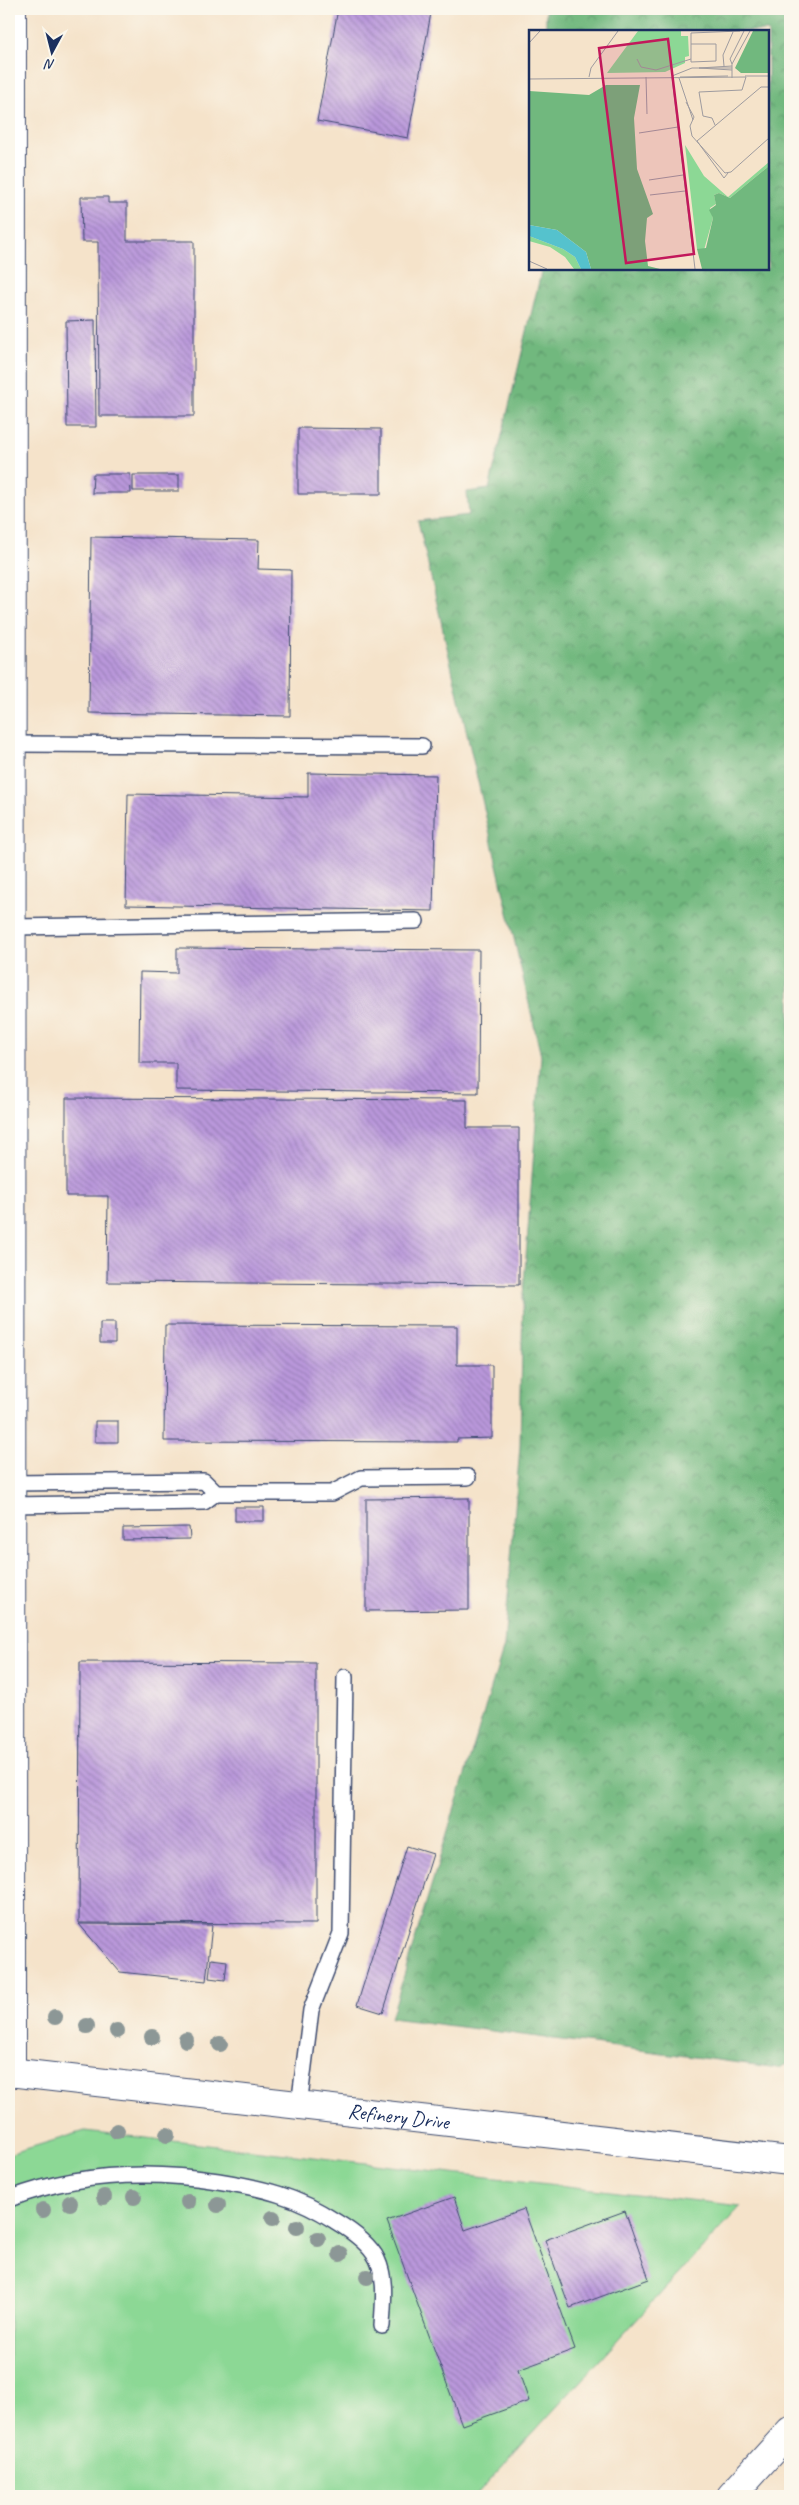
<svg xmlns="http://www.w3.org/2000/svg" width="799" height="2505" viewBox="0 0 799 2505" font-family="Caveat,sans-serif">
<defs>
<pattern id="forest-crowns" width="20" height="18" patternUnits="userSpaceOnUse" patternTransform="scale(1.25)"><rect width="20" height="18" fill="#71b87e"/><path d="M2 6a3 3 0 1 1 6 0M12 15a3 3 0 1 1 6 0" fill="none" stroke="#5c966a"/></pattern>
<pattern id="building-back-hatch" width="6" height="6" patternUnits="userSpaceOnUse" patternTransform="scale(1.25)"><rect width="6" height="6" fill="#ba98db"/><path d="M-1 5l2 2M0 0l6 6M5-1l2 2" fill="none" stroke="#967cb5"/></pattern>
</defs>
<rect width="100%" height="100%" fill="#fbf7ec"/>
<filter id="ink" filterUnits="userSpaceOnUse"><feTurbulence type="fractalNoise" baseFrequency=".02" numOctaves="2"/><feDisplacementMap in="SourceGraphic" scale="10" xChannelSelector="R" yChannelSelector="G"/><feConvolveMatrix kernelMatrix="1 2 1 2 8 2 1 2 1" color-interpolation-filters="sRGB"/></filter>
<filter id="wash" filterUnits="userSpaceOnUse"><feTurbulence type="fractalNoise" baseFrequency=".0096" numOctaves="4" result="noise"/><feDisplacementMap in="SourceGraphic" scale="20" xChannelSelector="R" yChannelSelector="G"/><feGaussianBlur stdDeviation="1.12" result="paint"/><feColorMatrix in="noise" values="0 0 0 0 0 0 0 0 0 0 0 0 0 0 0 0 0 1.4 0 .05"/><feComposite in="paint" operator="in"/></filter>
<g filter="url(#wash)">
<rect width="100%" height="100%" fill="#f5e3ca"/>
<!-- forest -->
<path fill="url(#forest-crowns)" stroke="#46746e" d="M 546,9 L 790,9 L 790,2063 L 779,2068 L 391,2018 L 504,1646 L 520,1446 L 523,1297 L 541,1056 L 418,521 L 469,515 L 467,492 L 489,489 L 542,269 L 768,269 L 768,31 L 546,31 Z"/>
<!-- pitch -->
<path fill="#8cd895" stroke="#54847a" d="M 85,2131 L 741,2206 L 475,2496 L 9,2496 L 9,2154 Z"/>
<g id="blocks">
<!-- building -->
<path fill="url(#building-back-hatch)" d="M 338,9 L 410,9 L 431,13 L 408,138 L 317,121 Z
M 81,197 L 108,197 L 108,203 L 127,203 L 127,241 L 194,241 L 194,416 L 99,416 L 98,242 L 82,242 Z
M 95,320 L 96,427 L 67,427 L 66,321 Z
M 298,428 L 381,429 L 381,494 L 298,494 Z
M 93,474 L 130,474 L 131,493 L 92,493 Z
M 133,475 L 179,475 L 179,491 L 133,491 Z
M 91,537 L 259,540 L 258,569 L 291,570 L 290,716 L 89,713 Z
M 308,773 L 436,775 L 433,911 L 126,905 L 128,794 L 308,797 Z
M 177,948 L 479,950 L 478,1093 L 176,1090 L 176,1063 L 139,1063 L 140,972 L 177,973 Z
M 66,1098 L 467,1100 L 467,1128 L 519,1128 L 519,1285 L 107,1282 L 108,1196 L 66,1196 Z
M 100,1323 L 115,1323 L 115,1343 L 100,1343 Z
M 165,1325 L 457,1326 L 457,1365 L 492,1365 L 492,1438 L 457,1439 L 457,1442 L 164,1441 Z
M 95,1421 L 118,1421 L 118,1442 L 95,1442 Z
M 469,1498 L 469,1610 L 366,1611 L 366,1499 Z
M 235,1507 L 264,1507 L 264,1521 L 235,1521 Z
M 189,1527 L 190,1539 L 123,1540 L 123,1528 Z
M 80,1662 L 316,1663 L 316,1924 L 79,1923 Z
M 407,1846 L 433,1854 L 383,2013 L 357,2005 Z
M 79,1924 L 212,1925 L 206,1981 L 120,1972 Z
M 211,1959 L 227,1961 L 225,1980 L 209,1978 Z
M 454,2197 L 465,2230 L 524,2209 L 575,2349 L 518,2370 L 529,2401 L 462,2425 L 387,2221 Z
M 625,2211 L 649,2279 L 570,2308 L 545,2240 Z"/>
</g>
</g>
<g filter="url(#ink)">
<use href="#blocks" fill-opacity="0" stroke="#3c4a6e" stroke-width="1"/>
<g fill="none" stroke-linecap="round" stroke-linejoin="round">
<!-- service casing -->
<g stroke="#3c4a6e" stroke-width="18">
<path id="service" d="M 13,744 L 422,746
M 13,927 L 416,921
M 11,1483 L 204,1481 L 216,1493 L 332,1493 L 361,1478 L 468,1477
M 11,1505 L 204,1502 L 216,1493
M 299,2106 L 311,2010 L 341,1933 L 345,1677
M 9,2199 C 76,2173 147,2170 218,2181 C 262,2188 297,2196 335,2221 C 350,2230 369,2243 377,2259 C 387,2280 383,2304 382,2326"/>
</g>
<!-- minor casing -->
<g stroke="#3c4a6e" stroke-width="30">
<g id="minor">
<path id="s1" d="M 9,2072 L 790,2161"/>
<path d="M 11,2073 L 12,9"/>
<path d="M 731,2496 L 790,2431"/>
</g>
</g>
<!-- service -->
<use href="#service" stroke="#fff" stroke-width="15"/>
<!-- minor -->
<use href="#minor" stroke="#fff" stroke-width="28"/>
</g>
<!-- trees -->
<g fill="#8c9796">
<circle cx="55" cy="2017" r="8"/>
<circle cx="87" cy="2026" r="8"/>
<circle cx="117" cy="2031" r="8"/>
<circle cx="152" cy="2037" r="8"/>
<circle cx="186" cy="2040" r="8"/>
<circle cx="220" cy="2044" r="8"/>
<circle cx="117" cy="2131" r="8"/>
<circle cx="167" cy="2135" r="8"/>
<circle cx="104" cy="2197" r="8"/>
<circle cx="134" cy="2197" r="8"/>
<circle cx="188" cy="2202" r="8"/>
<circle cx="70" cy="2203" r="8"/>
<circle cx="218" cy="2205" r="8"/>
<circle cx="43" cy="2210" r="8"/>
<circle cx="273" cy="2218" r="8"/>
<circle cx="297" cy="2227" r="8"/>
<circle cx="318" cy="2239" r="8"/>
<circle cx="340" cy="2254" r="8"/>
<circle cx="367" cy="2277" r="8"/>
</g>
</g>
<g text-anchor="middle" stroke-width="4" stroke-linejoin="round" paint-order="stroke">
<!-- street labels -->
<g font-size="21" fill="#1b2f5e" stroke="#fbf7ec">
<text dy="7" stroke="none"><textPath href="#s1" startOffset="392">Refinery Drive</textPath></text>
</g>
</g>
<!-- overview -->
<g transform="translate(529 30)">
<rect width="240" height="240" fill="#f5e3ca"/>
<path d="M 156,115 L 175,146 L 199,167 L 240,132 L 240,136 L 201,168 L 190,163 L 185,165 L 187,174 L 181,178 L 184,188 L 175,220 L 168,219 ZM 0,206 L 34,219 L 46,227 L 52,239 L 45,239 L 36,227 L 21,217 L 0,211 Z" fill="#8cd895"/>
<path d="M 224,1 L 240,1 L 240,43 L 212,43 L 206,38 ZM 77,55 L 111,55 L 105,88 L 108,139 L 124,184 L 118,188 L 116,211 L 119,236 L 131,239 L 62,239 L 57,222 L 28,200 L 0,195 L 0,61 L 60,65 ZM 240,136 L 240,239 L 173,239 L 168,219 L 177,218 L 184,188 L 180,180 L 187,175 L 185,165 L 190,163 L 201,168 Z" fill="#71b87e"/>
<path d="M 109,1 L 152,1 L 152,6 L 159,6 L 160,26 L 156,27 L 156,33 L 136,42 L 78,43 Z" fill="#8cd895"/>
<path d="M 0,195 L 28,200 L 57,222 L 62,239 L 52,239 L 46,227 L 34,219 L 0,206 Z" fill="#55c2cd"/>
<path fill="none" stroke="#9e9b9f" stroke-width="1" d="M 0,13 L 11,1M 162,14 L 187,14 L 187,31 L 162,32 L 162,3 L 211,1M 108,29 L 112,37 L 127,40 L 162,29M 203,34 L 201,29 L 215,1M 195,36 L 194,25 L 204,2M 170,38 L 203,36M 170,38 L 203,40M 143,46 L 163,38 L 203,38M 216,46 L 240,46M 60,47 L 62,38 L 89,1M 117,47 L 118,84M 143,47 L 166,239M 151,47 L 199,46M 150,48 L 164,90M 203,48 L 203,34 L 221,1M 0,49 L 217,47M 157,72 L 165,87 L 161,96 L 163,106 L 196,143 L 202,142 L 240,108M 186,95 L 183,88 L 174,86 L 170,62 L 213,60 L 217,47M 110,103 L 149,97M 168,111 L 232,57 L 240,57M 168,111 L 195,148 L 199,143M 120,150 L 154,145M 121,165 L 156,161M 0,231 L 18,239"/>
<path fill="#c2185b" fill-opacity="0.15" stroke="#c2185b" stroke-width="2.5" d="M 139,9 L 165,224 L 97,233 L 70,18 Z"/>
<rect width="240" height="240" fill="none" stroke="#1b2f5e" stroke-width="2.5"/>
</g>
<!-- margin -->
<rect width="799" height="2505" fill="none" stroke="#fbf7ec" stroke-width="30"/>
<!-- north arrow -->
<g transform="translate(52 52) rotate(187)" stroke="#fbf7ec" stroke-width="4" paint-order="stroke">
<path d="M0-4L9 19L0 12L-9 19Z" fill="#1b2f5e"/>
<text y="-8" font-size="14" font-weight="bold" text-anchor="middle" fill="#1b2f5e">N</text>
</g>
</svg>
